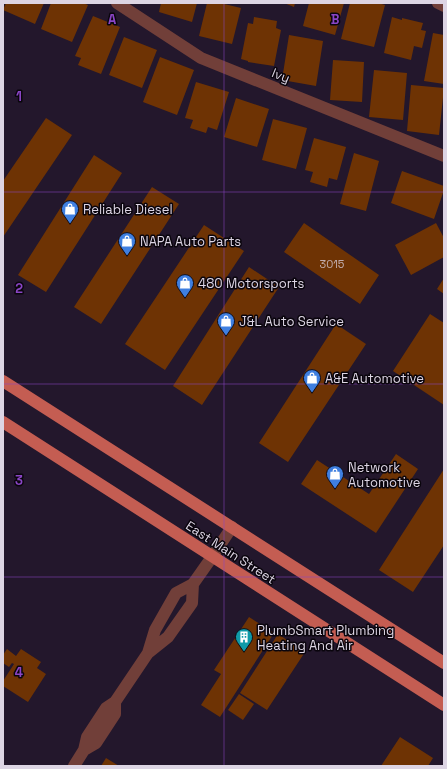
<svg xmlns="http://www.w3.org/2000/svg" width="447" height="769" viewBox="0 0 447 769" font-family="'Space Grotesk',sans-serif">
<rect width="100%" height="100%" fill="#23172c"/>
<!-- building -->
<path fill="#6e3304" d="M 6,3 L 44,3 L 35,24 L 3,10 Z
M 51,3 L 83,3 L 88,5 L 72,42 L 41,29 Z
M 161,3 L 197,3 L 192,22 L 159,12 Z
M 207,3 L 220,3 L 241,8 L 232,44 L 199,36 Z
M 284,3 L 295,3 L 294,7 Z
M 309,3 L 344,3 L 335,35 L 303,26 Z
M 350,3 L 378,3 L 385,5 L 374,47 L 341,39 Z
M 93,16 L 120,27 L 101,74 L 78,65 L 81,58 L 75,56 Z
M 254,17 L 277,21 L 276,28 L 281,30 L 274,66 L 248,62 L 248,61 L 241,59 L 248,23 L 253,24 Z
M 392,17 L 402,20 L 402,18 L 423,23 L 421,30 L 426,31 L 422,48 L 414,46 L 411,60 L 384,53 Z
M 433,33 L 444,35 L 444,84 L 424,81 Z
M 289,35 L 323,41 L 316,86 L 282,80 Z
M 124,37 L 157,50 L 142,88 L 109,75 Z
M 160,57 L 194,70 L 177,115 L 143,102 Z
M 333,60 L 364,62 L 362,102 L 330,100 Z
M 374,70 L 407,73 L 403,120 L 369,117 Z
M 196,82 L 229,92 L 217,130 L 208,127 L 206,133 L 190,128 L 193,120 L 185,118 Z
M 411,85 L 444,88 L 439,135 L 407,131 Z
M 236,98 L 269,109 L 257,147 L 224,137 Z
M 46,118 L 72,135 L 3,237 L 3,181 Z
M 273,119 L 307,128 L 296,169 L 262,160 Z
M 314,138 L 346,147 L 337,180 L 329,178 L 327,187 L 310,182 L 313,172 L 305,170 Z
M 354,153 L 379,161 L 366,211 L 340,204 Z
M 94,155 L 122,173 L 46,292 L 18,275 Z
M 402,171 L 444,186 L 444,190 L 434,219 L 391,203 Z
M 152,187 L 179,204 L 101,324 L 74,307 Z
M 304,223 L 379,275 L 360,304 L 284,252 Z
M 436,223 L 444,238 L 444,257 L 411,275 L 395,245 Z
M 204,225 L 244,251 L 165,370 L 125,344 Z
M 249,267 L 279,287 L 202,405 L 173,386 Z
M 444,278 L 444,294 L 437,289 Z
M 430,314 L 444,323 L 444,405 L 393,371 Z
M 336,324 L 366,344 L 288,462 L 259,443 Z
M 396,454 L 418,469 L 376,533 L 301,484 L 317,460 L 369,494 Z
M 444,469 L 444,545 L 413,592 L 379,570 Z
M 249,617 L 274,633 L 220,717 L 201,705 L 221,674 L 214,670 Z
M 278,634 L 305,652 L 267,710 L 240,693 Z
M 7,649 L 16,656 L 21,649 L 41,662 L 37,668 L 46,674 L 28,702 L 3,686 L 3,681 L 14,664 L 12,663 L 9,667 L 3,663 L 3,655 Z
M 239,694 L 254,704 L 243,720 L 228,710 Z
M 400,737 L 433,758 L 428,766 L 381,766 Z
M 106,758 L 119,766 L 101,766 Z"/>
<g fill="none" stroke-linecap="round" stroke-linejoin="round">
<!-- minor -->
<path stroke="#713f39" stroke-width="12" d="M 117,3 L 201,58 L 444,156
M 438,3 L 444,6
M 148,653 L 168,637 L 192,603 L 193,584
M 84,750 L 96,743 L 115,714 L 115,702
M 74,766 L 84,750 L 87,737 L 106,708 L 115,702 L 148,653 L 155,630 L 176,593 L 193,584 L 212,557 L 232,527"/>
<!-- major -->
<path stroke="#c45d52" stroke-width="12" d="M 3,381 L 444,663
M 3,422 L 444,705"/>
</g>
<!-- grid -->
<path fill="none" stroke="#8a45c5" stroke-width="1" stroke-opacity="0.55" d="M 224,3 L 224,766M 3,192 L 444,192M 3,384 L 444,384M 3,577 L 444,577"/>
<!-- icons -->
<defs>
<g id="shop-pin" transform="scale(0.9)"><path d="M0 17L-7.5 6A9.5 9.5 0 1 1 7.5 6Z" fill="#3f7fe0" stroke="#0a050d"/><path d="M-5-2.5h2.3a2.7 3.5 0 0 1 5.4 0H5L5.5 6h-11ZM-1.5-2.5h3a1.5 2.3 0 0 0-3 0Z" fill="#fff"/></g>
<g id="building-pin" transform="scale(0.9)"><path d="M0 17L-7.5 6A9.5 9.5 0 1 1 7.5 6Z" fill="#0f9aa8" stroke="#0a050d"/><path d="M-4-6H4V6H1V3H-1V6H-4ZM-2.5-4.3h1.7v1.8h-1.7ZM.8-4.3h1.7v1.8H.8ZM-2.5-1h1.7V.8h-1.7ZM.8-1h1.7V.8H.8Z" fill="#fff"/></g>
</defs>
<g fill-rule="evenodd">
<use href="#shop-pin" x="70" y="209"/>
<use href="#shop-pin" x="127" y="241"/>
<use href="#shop-pin" x="185" y="283"/>
<use href="#shop-pin" x="226" y="321"/>
<use href="#shop-pin" x="312" y="378"/>
<use href="#shop-pin" x="335" y="474"/>
<use href="#building-pin" x="244" y="637"/>
</g>
<g text-anchor="middle" stroke-width="3" stroke-linejoin="round" paint-order="stroke">
<!-- number labels -->
<g font-size="11" fill="#c1acac">
<text x="332" y="268">3015</text>
</g>
<!-- street labels -->
<g font-size="13" fill="#ddd5e4" stroke="#0a050d">
<text transform="translate(281 75) rotate(22)" y="5">Ivy</text>
<text transform="translate(231 552) rotate(33)" y="5">East Main Street</text>
</g>
<!-- poi labels -->
<g font-size="13" fill="#ddd5e4" stroke="#0a050d" text-anchor="start">
<text x="83" y="214">Reliable Diesel</text>
<text x="140" y="246">NAPA Auto Parts</text>
<text x="198" y="288">480 Motorsports</text>
<text x="239" y="326">J&amp;L Auto Service</text>
<text x="325" y="383">A&amp;E Automotive</text>
<text x="348" y="472">Network<tspan x="348" dy="15">Automotive</tspan></text>
<text x="257" y="635">PlumbSmart Plumbing<tspan x="257" dy="15">Heating And Air</tspan></text>
</g>
</g>
<g font-size="13" text-anchor="middle" font-weight="bold" fill="#8a45c5" stroke="#0a050d" stroke-width="3" stroke-linejoin="round" paint-order="stroke">
<text x="112" y="24">A</text>
<text x="335" y="24">B</text>
<text x="19" y="101">1</text>
<text x="19" y="293">2</text>
<text x="19" y="485">3</text>
<text x="19" y="677">4</text>
</g>
<!-- border -->
<rect width="447" height="769" fill="none" stroke="#ddd5e4" stroke-width="8"/>
</svg>
